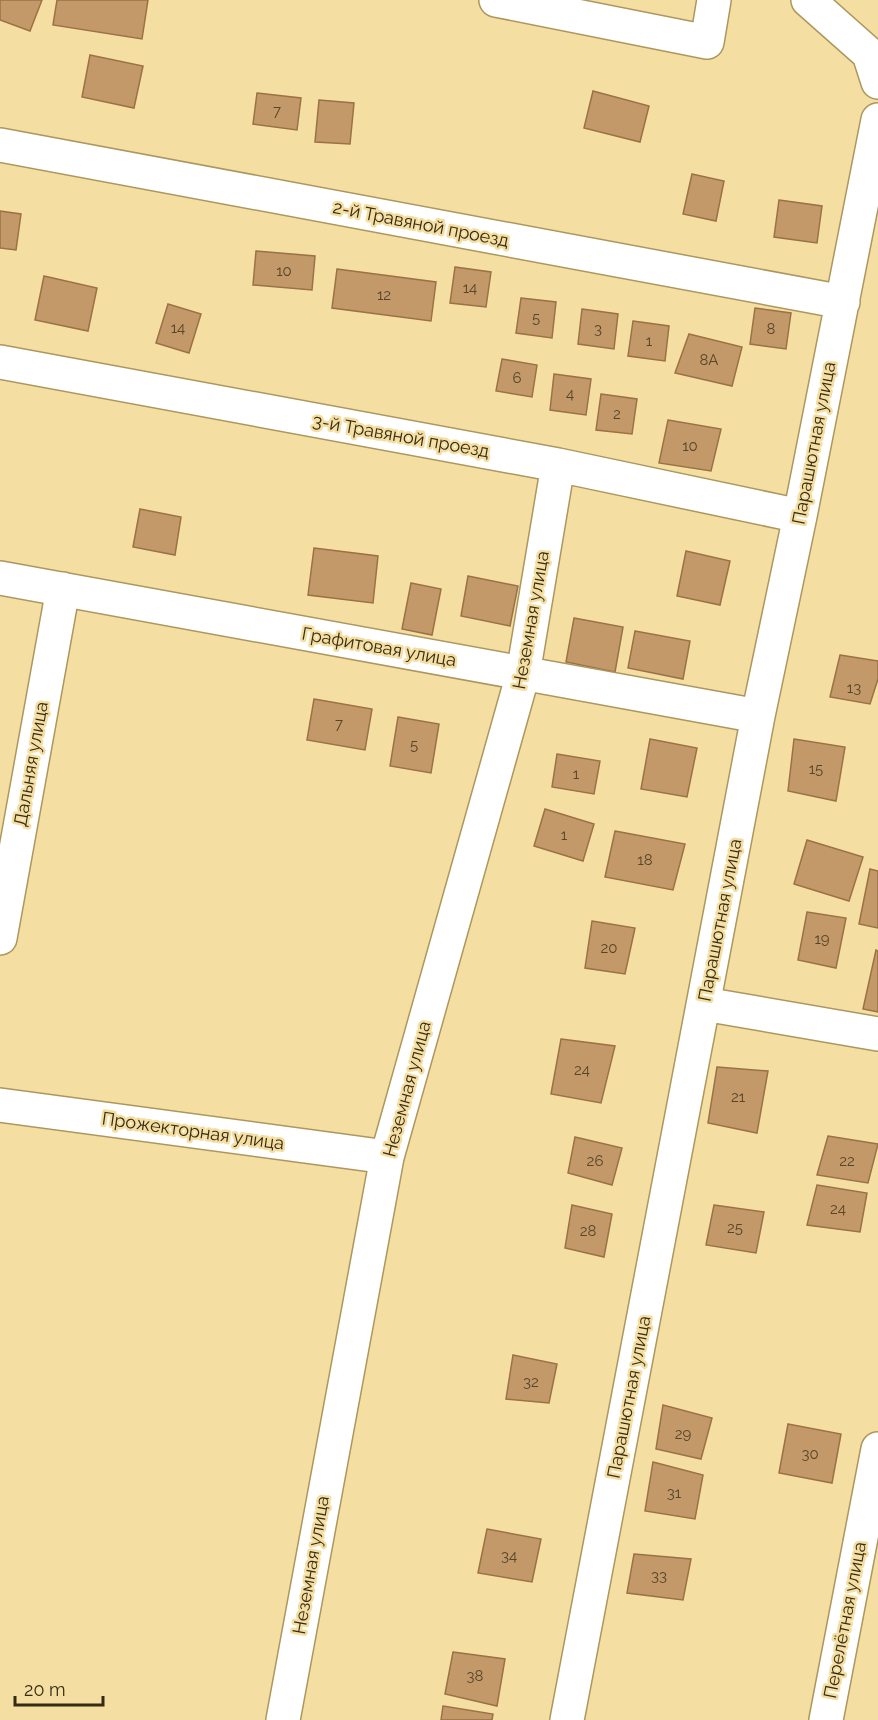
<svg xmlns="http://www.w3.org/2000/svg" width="878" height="1720" viewBox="0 0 878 1720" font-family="Raleway,sans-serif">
<rect width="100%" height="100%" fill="#f5dea2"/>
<!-- building -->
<path fill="#c3996a" stroke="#9a7245" stroke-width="1.5" d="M 0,0 L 42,0 L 30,31 L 0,20 Z
M 57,0 L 148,0 L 142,39 L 53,25 Z
M 90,55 L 143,66 L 134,108 L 82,97 Z
M 593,91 L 649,106 L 640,142 L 584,128 Z
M 257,93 L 301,98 L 297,130 L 253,124 Z
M 319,100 L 354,103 L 350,144 L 315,142 Z
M 692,174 L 724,181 L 716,221 L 683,214 Z
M 779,200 L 822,206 L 817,243 L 774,237 Z
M 0,211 L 21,214 L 16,250 L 0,248 Z
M 256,251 L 315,256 L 312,290 L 253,285 Z
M 455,267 L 491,272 L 486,307 L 450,303 Z
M 337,269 L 436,282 L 431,321 L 332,308 Z
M 44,276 L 97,288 L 88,331 L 35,320 Z
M 521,298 L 556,302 L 552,338 L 516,333 Z
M 168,304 L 201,314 L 189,353 L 156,343 Z
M 755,308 L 791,313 L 786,349 L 750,344 Z
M 582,309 L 618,314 L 614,349 L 578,344 Z
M 633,321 L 669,326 L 665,361 L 628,356 Z
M 689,334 L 742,347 L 732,386 L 675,373 Z
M 502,359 L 537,365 L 532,397 L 496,391 Z
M 554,374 L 591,379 L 586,415 L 550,410 Z
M 601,394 L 637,399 L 632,434 L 596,430 Z
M 668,420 L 721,429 L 711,471 L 659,463 Z
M 140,509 L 181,517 L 175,555 L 133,547 Z
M 314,548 L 378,556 L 373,603 L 308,595 Z
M 686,551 L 730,561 L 720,605 L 677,596 Z
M 468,576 L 518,586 L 510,626 L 461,616 Z
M 411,583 L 441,589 L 432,635 L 402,629 Z
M 574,618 L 623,627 L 615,672 L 566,662 Z
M 635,631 L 690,641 L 683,679 L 628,668 Z
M 840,655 L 878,661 L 878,679 L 870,704 L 830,697 Z
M 314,699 L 372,709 L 365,750 L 307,740 Z
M 398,717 L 439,724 L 431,773 L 390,766 Z
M 650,739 L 697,748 L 687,797 L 641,789 Z
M 794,739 L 845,747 L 836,801 L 788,791 Z
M 557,754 L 600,761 L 594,794 L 552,787 Z
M 545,809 L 594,824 L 583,861 L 534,846 Z
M 615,831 L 685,844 L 673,890 L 605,877 Z
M 807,840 L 863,857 L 849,901 L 794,884 Z
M 870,869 L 878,871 L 878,928 L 859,924 Z
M 807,912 L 846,918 L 836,968 L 798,960 Z
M 592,921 L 635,928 L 625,974 L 585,968 Z
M 876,950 L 878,951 L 878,1012 L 863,1009 Z
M 561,1039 L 615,1046 L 601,1103 L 551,1094 Z
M 717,1067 L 768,1071 L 757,1133 L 708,1123 Z
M 828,1136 L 878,1144 L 868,1183 L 817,1175 Z
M 575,1137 L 622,1148 L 612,1185 L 568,1173 Z
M 817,1185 L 867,1193 L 860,1232 L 807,1225 Z
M 572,1205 L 612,1214 L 604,1257 L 565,1248 Z
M 714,1205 L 764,1212 L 756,1253 L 706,1245 Z
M 513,1355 L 557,1364 L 549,1403 L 506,1399 Z
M 663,1405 L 712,1418 L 701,1459 L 656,1449 Z
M 788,1424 L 841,1434 L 832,1483 L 779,1473 Z
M 653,1462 L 703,1475 L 695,1519 L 645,1511 Z
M 487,1529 L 541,1539 L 532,1582 L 478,1573 Z
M 634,1554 L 691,1559 L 683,1600 L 627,1593 Z
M 453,1652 L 505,1659 L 497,1706 L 445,1694 Z
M 443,1706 L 493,1714 L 492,1720 L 441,1720 Z"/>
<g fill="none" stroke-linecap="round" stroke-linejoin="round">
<!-- minor casing -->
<g stroke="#ad975e" stroke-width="36">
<path id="minor" d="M 496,0 L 707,42 L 714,0
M 808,0 L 869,54 L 878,82
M 0,145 L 843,302
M 0,362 L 558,465 L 800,516
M 0,578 L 758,716
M 0,938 L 63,589
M 704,1004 L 878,1034
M 0,1105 L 387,1157
M 283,1720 L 387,1157 L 523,674 L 558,465
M 567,1720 L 758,716 L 800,516 L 878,120
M 826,1720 L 878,1449"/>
</g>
<!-- minor -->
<use href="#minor" stroke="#fff" stroke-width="33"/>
</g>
<g text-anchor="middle" stroke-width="5" stroke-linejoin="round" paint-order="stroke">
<!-- number labels -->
<g font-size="15" fill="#584629">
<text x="277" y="116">7</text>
<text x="284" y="276">10</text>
<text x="470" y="293">14</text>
<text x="384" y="300">12</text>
<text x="536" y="323">5</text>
<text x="178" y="333">14</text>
<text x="598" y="334">3</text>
<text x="771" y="334">8</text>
<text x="649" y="346">1</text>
<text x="709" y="365">8А</text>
<text x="517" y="383">6</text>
<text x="570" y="399">4</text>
<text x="617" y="419">2</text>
<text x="690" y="451">10</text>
<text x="854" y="693">13</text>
<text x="339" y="729">7</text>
<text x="414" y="750">5</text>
<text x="816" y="774">15</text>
<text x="576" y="779">1</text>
<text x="564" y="840">1</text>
<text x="645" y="865">18</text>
<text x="822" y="944">19</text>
<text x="609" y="953">20</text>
<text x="582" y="1075">24</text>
<text x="738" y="1102">21</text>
<text x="595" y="1166">26</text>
<text x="847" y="1166">22</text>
<text x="838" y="1214">24</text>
<text x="735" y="1233">25</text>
<text x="588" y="1236">28</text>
<text x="531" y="1387">32</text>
<text x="683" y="1439">29</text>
<text x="810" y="1459">30</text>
<text x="674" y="1498">31</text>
<text x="509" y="1561">34</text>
<text x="659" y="1581">33</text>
<text x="475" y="1681">38</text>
</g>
<!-- street labels -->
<g font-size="18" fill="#342b13" stroke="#f5dea2">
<text transform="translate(421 224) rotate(11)" y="6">2-й Травяной проезд</text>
<text transform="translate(401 436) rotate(10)" y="6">3-й Травяной проезд</text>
<text transform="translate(814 443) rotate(-79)" y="6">Парашютная улица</text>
<text transform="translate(531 620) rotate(-80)" y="6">Неземная улица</text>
<text transform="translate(379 647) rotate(10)" y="6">Графитовая улица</text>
<text transform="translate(31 764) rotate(-80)" y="6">Дальняя улица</text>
<text transform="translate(720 920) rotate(-79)" y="6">Парашютная улица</text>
<text transform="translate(407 1089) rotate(-75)" y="6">Неземная улица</text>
<text transform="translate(193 1131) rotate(8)" y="6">Прожекторная улица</text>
<text transform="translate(629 1397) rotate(-79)" y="6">Парашютная улица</text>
<text transform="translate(311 1565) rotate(-80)" y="6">Неземная улица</text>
<text transform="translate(845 1620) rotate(-79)" y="6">Перелётная улица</text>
</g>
</g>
<!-- scale -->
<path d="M15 1696v9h88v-9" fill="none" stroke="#342b13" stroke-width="3"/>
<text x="24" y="1696" font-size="18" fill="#342b13" stroke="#f5dea2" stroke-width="4.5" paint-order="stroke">20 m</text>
</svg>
